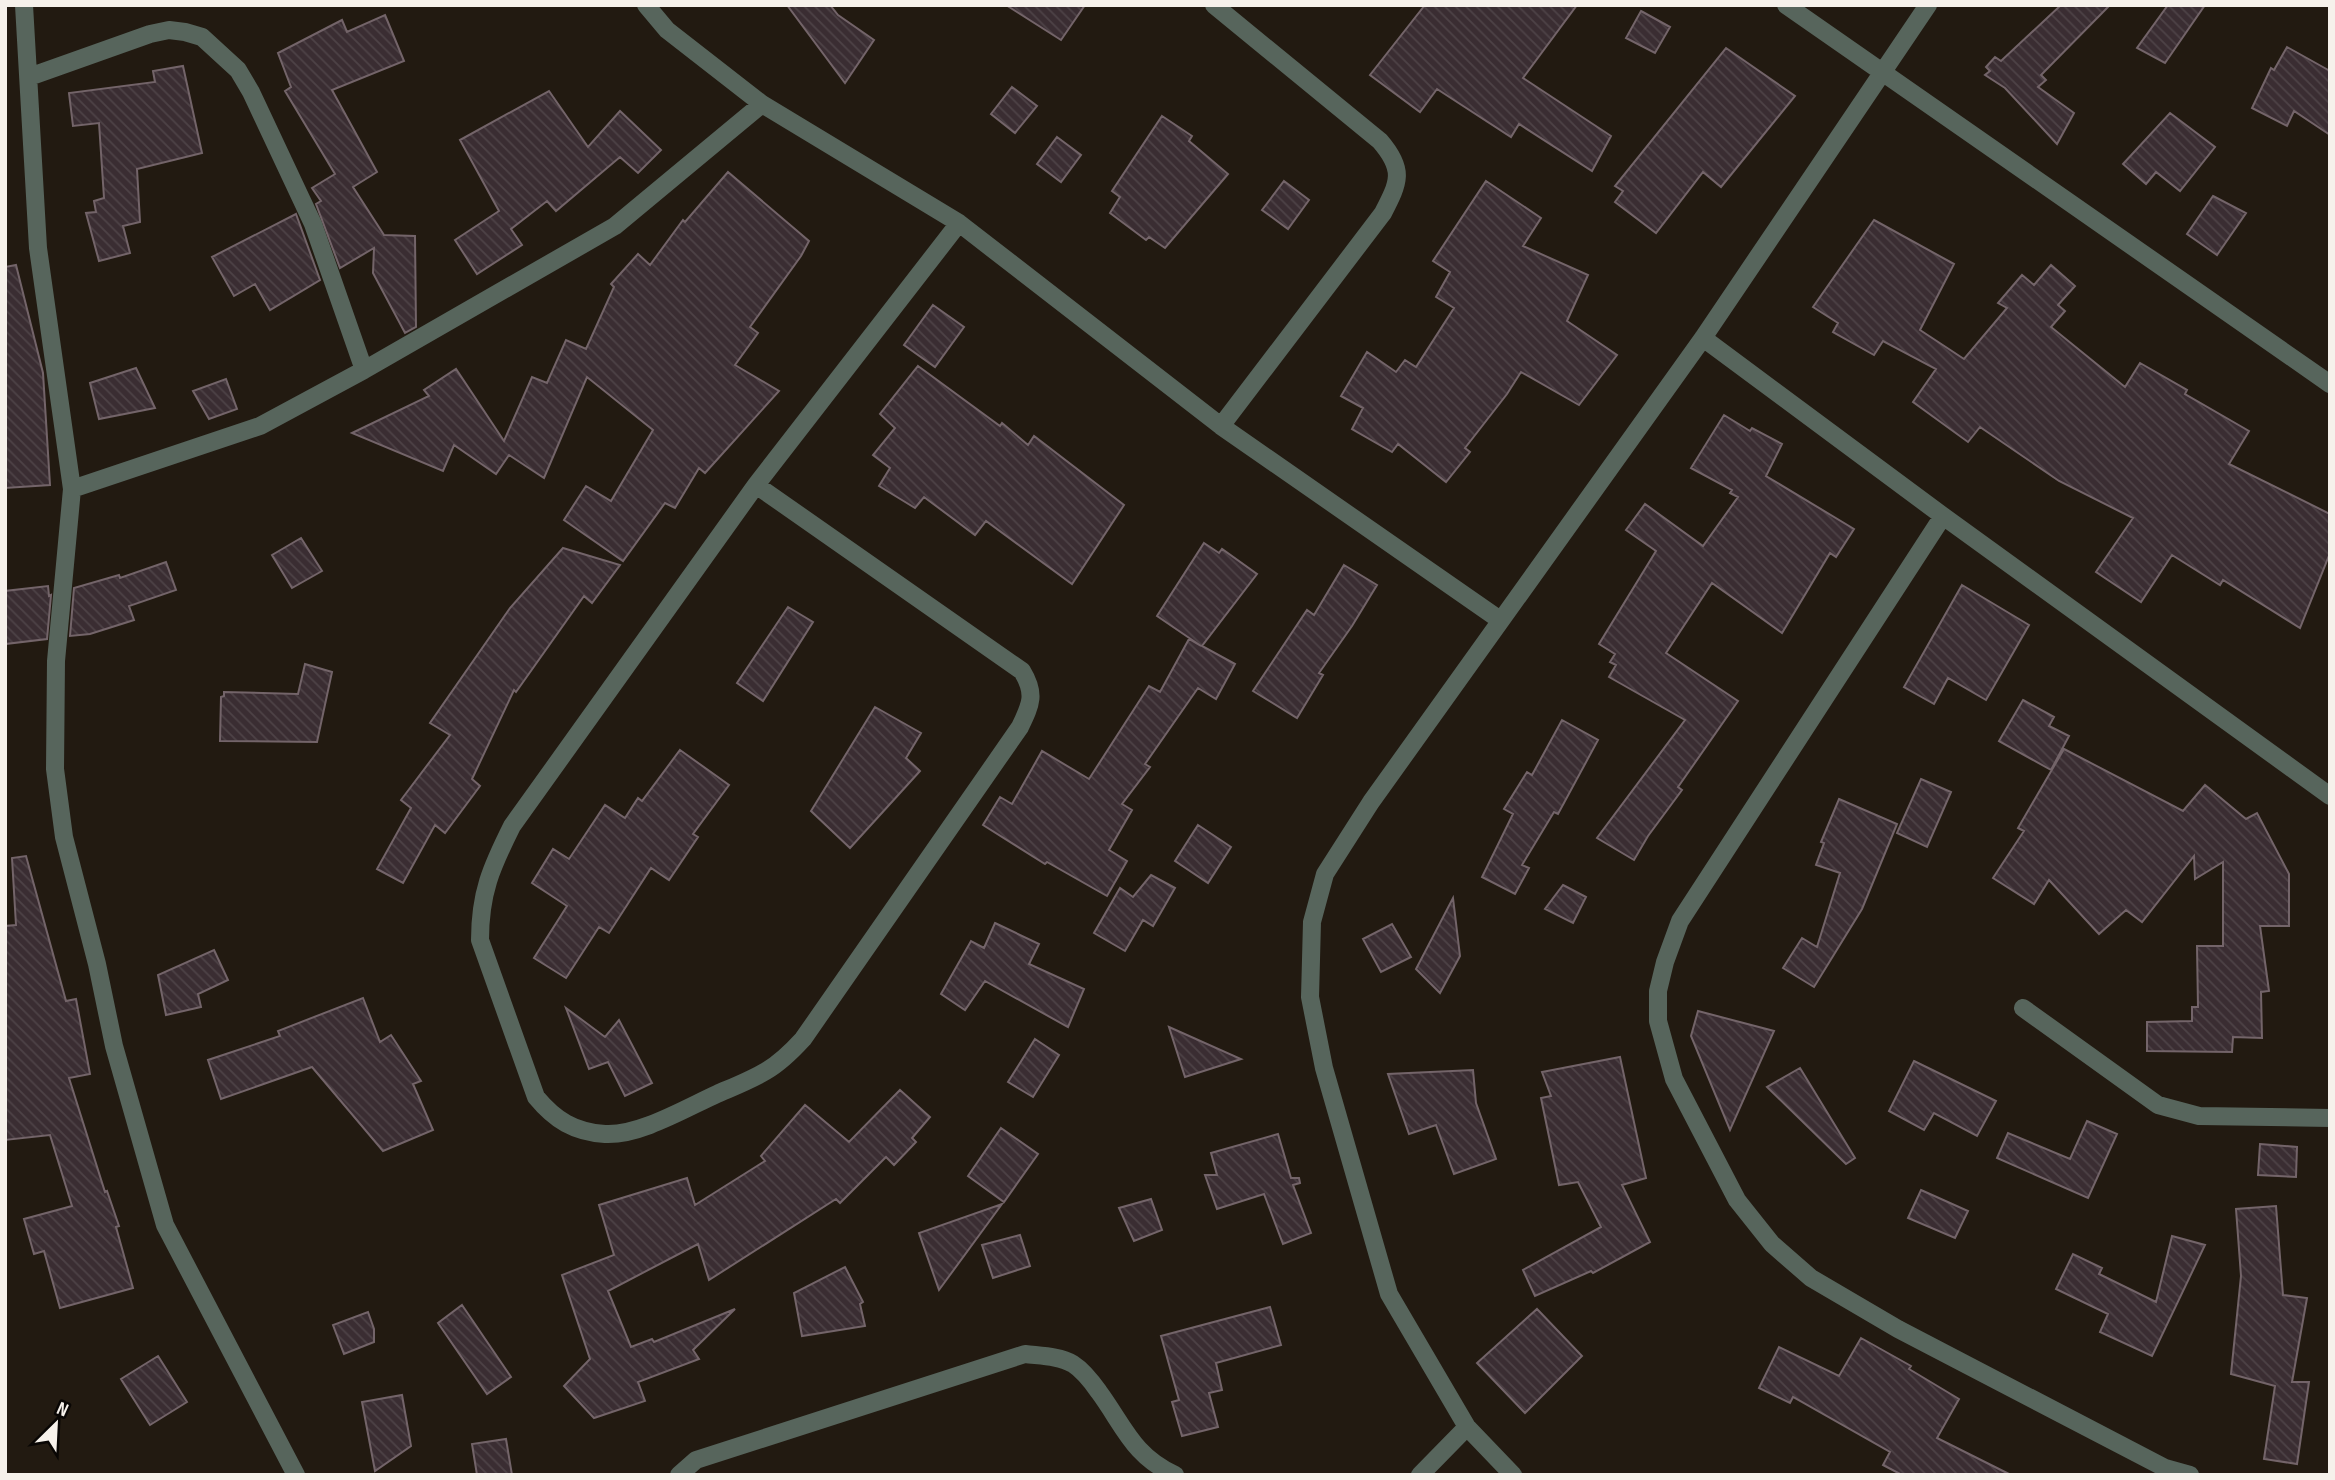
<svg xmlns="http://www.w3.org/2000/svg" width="2335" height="1480" viewBox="0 0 2335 1480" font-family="'Sofia Sans Condensed',sans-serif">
<defs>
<pattern id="building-back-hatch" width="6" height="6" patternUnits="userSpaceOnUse" patternTransform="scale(1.75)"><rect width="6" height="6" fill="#3a2d32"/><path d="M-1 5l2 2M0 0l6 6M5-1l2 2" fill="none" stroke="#4d4246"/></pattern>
</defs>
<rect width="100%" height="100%" fill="#221a11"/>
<!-- building -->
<path fill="url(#building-back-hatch)" stroke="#736469" stroke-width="2" d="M 787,5 L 830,5 L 838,15 L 874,40 L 845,83 Z
M 1006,5 L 1085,5 L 1061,40 Z
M 1425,5 L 1577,5 L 1523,78 L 1611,136 L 1592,171 L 1519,124 L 1511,137 L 1437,89 L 1420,112 L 1370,75 Z
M 2061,5 L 2110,5 L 2041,75 L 2046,80 L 2038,87 L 2074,113 L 2057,144 L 2005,88 L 1985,75 L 1990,71 L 1986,67 L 1995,57 L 2001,61 Z
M 2168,5 L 2205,5 L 2165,63 L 2137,48 Z
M 1641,11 L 1670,27 L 1655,53 L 1626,38 Z
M 385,15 L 404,61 L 332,90 L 377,172 L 353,187 L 384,235 L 415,236 L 416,327 L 405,333 L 373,273 L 374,248 L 340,268 L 316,204 L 321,201 L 312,188 L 335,174 L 285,91 L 291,87 L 278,53 L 342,20 L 347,32 Z
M 2287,47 L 2330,71 L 2330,135 L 2294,111 L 2287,126 L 2252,108 L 2271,68 L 2274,70 Z
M 1726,48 L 1795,96 L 1721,187 L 1703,172 L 1656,233 L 1615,202 L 1623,191 L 1615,186 Z
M 183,66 L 202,153 L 137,169 L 140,222 L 123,226 L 130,253 L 99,261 L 86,213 L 96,212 L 94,201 L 104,198 L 99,123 L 73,126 L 69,93 L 155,82 L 153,71 Z
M 1012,87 L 1037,106 L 1015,133 L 991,114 Z
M 549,91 L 588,147 L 620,111 L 661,150 L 638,173 L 620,157 L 556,211 L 547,201 L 511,229 L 522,245 L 477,274 L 455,240 L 499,211 L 460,140 Z
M 2170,113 L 2215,147 L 2180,191 L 2156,172 L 2146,184 L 2123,164 Z
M 1162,116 L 1192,136 L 1189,141 L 1228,174 L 1165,248 L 1149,237 L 1146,240 L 1110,213 L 1120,197 L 1112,191 Z
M 1057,137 L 1081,155 L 1061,182 L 1037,164 Z
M 728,172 L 809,241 L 801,256 L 750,327 L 758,333 L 735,365 L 779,391 L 705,473 L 699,468 L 675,508 L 665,503 L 623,561 L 564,520 L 586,486 L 611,501 L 653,430 L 587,377 L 544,478 L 509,455 L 496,474 L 454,445 L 443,471 L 352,433 L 429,396 L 424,390 L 456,369 L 504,441 L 532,377 L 547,383 L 566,340 L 586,349 L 614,287 L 611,284 L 638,254 L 650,265 L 683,220 L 685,222 Z
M 1284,181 L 1309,200 L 1288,229 L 1262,210 Z
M 1486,181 L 1541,218 L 1523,246 L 1588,275 L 1567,321 L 1617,355 L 1579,405 L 1521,372 L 1507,394 L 1465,448 L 1470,452 L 1446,482 L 1398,444 L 1392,452 L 1352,429 L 1363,408 L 1341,396 L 1367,352 L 1396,372 L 1405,360 L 1416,367 L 1454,308 L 1436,297 L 1450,272 L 1433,261 Z
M 2213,196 L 2246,213 L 2217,255 L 2187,234 Z
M 296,214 L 320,280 L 270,310 L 255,284 L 234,296 L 212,257 Z
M 1874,220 L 1954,264 L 1920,330 L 1964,359 L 2007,308 L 1998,303 L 2022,275 L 2034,285 L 2051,265 L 2075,286 L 2058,305 L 2065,311 L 2051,327 L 2125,387 L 2140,363 L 2187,390 L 2185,394 L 2249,431 L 2229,464 L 2330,514 L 2330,553 L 2300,628 L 2223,580 L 2220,585 L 2172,555 L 2141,602 L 2096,572 L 2133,518 L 2059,481 L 1980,427 L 1968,442 L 1913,402 L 1936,369 L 1883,341 L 1874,355 L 1833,332 L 1838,323 L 1813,307 Z
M 16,265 L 43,373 L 50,485 L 5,488 L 5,267 Z
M 933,305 L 964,327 L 935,367 L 904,345 Z
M 918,366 L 1000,426 L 1002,423 L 1028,445 L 1034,436 L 1124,505 L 1072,584 L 986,521 L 975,535 L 924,497 L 915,508 L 879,486 L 890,468 L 873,455 L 895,428 L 880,414 Z
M 136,368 L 155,408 L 99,419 L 90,383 Z
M 226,379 L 237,409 L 209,419 L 193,391 Z
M 1724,415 L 1750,431 L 1752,428 L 1782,444 L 1766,476 L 1854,529 L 1836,557 L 1830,553 L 1782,633 L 1712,583 L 1666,653 L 1738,701 L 1678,787 L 1682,790 L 1648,836 L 1634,860 L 1597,838 L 1685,720 L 1609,677 L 1616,665 L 1610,662 L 1615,654 L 1599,644 L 1656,551 L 1626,530 L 1645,504 L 1703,546 L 1738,497 L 1730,493 L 1732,490 L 1691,468 Z
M 301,538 L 322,571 L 292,588 L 272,555 Z
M 1204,543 L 1219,553 L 1222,549 L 1257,574 L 1202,646 L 1235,664 L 1216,699 L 1198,688 L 1145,764 L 1150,767 L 1122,804 L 1132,810 L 1109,850 L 1127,861 L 1107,896 L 1047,862 L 1045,864 L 983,825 L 1000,797 L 1012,804 L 1042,751 L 1089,779 L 1149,686 L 1160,692 L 1189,639 L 1201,646 L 1157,616 Z
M 563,548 L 620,565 L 592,603 L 584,596 L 516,692 L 514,690 L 472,779 L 480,786 L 445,833 L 435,825 L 403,883 L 377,869 L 411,808 L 401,800 L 450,735 L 430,723 L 510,608 Z
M 166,562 L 176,590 L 129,606 L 134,620 L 90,634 L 70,636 L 74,588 L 119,575 L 120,578 Z
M 1344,565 L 1377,585 L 1352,626 L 1319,673 L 1323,675 L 1297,718 L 1253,691 L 1307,610 L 1314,615 Z
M 1962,585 L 2029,625 L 1986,700 L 1948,678 L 1934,704 L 1904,687 Z
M 48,586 L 49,596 L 51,595 L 47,639 L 5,644 L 5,591 Z
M 788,607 L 813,622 L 763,701 L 737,683 Z
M 305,664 L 332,672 L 317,742 L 220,741 L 221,697 L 224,696 L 224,692 L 298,694 Z
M 2023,700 L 2054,717 L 2049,726 L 2069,736 L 2051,770 L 1999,741 Z
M 875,707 L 921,733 L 906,758 L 920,771 L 850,848 L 811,811 Z
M 1562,720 L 1598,740 L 1558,814 L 1554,812 L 1522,865 L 1529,868 L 1515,894 L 1482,877 L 1513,814 L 1504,809 L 1527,772 L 1532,775 Z
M 2064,749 L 2183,811 L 2205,785 L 2246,819 L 2257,813 L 2289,874 L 2289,926 L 2260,926 L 2269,991 L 2261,992 L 2262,1038 L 2233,1037 L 2232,1052 L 2147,1051 L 2147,1022 L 2192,1021 L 2192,1007 L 2198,1007 L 2197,946 L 2223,946 L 2223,862 L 2195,879 L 2194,856 L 2142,922 L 2126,910 L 2099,934 L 2049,880 L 2034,904 L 1993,878 L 2024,831 L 2018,828 Z
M 680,750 L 729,785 L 693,834 L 698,837 L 669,880 L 651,868 L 609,933 L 599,927 L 566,978 L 534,958 L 567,906 L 532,883 L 553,849 L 569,859 L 605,805 L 625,818 L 638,798 L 642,801 Z
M 1921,779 L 1951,792 L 1927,847 L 1897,833 Z
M 1839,799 L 1897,824 L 1862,909 L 1814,987 L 1783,968 L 1802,938 L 1817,947 L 1840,873 L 1816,865 L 1824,843 L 1821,842 Z
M 1198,825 L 1231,847 L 1208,883 L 1175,861 Z
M 26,856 L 66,1001 L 76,999 L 90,1074 L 69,1078 L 105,1192 L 107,1191 L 119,1226 L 116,1227 L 133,1288 L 60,1308 L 44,1251 L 34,1254 L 24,1219 L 72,1206 L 50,1135 L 5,1140 L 5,926 L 16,925 L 12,858 Z
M 1151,875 L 1175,888 L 1153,926 L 1143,920 L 1125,951 L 1094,933 L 1120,888 L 1133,897 Z
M 1563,885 L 1586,897 L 1573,923 L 1545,909 Z
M 1453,898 L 1460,956 L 1440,993 L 1416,969 Z
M 995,923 L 1039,944 L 1029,964 L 1084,989 L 1068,1027 L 985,981 L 965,1010 L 941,994 L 971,941 L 984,948 Z
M 1392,924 L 1411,957 L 1381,972 L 1363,939 Z
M 214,950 L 228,980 L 198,994 L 201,1007 L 166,1015 L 158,975 Z
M 363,998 L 380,1042 L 391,1035 L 421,1081 L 413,1084 L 433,1130 L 383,1151 L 312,1067 L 221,1099 L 208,1060 L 280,1036 L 278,1031 Z
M 566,1008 L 605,1037 L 619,1020 L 652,1083 L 625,1096 L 608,1062 L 589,1069 Z
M 1698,1011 L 1774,1031 L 1730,1130 L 1691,1036 Z
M 1169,1027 L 1241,1059 L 1185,1077 Z
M 1035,1039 L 1059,1055 L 1033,1097 L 1008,1082 Z
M 1620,1057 L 1646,1178 L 1622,1185 L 1650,1242 L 1593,1273 L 1591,1271 L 1535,1296 L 1523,1270 L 1601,1227 L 1578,1182 L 1559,1185 L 1541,1098 L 1551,1096 L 1542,1072 Z
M 1914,1061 L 1996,1101 L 1977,1136 L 1934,1113 L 1924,1130 L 1889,1111 Z
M 1800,1068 L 1855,1158 L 1846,1164 L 1767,1087 Z
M 1473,1070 L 1476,1103 L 1496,1159 L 1454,1174 L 1436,1125 L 1409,1134 L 1388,1074 Z
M 900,1090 L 930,1117 L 912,1138 L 916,1142 L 894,1165 L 886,1157 L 840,1203 L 836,1199 L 709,1280 L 698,1244 L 608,1291 L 631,1347 L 652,1339 L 654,1342 L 735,1309 L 693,1350 L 699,1359 L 638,1382 L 645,1401 L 594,1418 L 564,1386 L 590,1359 L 562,1275 L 614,1255 L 599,1205 L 687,1178 L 695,1205 L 765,1161 L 761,1156 L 805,1105 L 849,1142 Z
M 2087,1121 L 2117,1134 L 2088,1198 L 1997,1158 L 2008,1133 L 2070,1159 Z
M 1001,1128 L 1038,1154 L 1004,1202 L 968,1176 Z
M 1278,1134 L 1291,1178 L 1299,1178 L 1300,1183 L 1293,1185 L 1311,1233 L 1283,1244 L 1264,1194 L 1217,1209 L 1205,1175 L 1217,1175 L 1211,1153 Z
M 2260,1144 L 2297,1147 L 2296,1177 L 2258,1175 Z
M 1921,1190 L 1968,1211 L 1955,1238 L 1908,1218 Z
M 1151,1199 L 1162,1230 L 1134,1241 L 1119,1208 Z
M 1002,1204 L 939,1290 L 919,1233 Z
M 2276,1206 L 2283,1295 L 2307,1298 L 2292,1382 L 2309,1382 L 2297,1464 L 2264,1459 L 2275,1386 L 2231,1374 L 2241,1276 L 2236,1209 Z
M 1020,1235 L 1030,1266 L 993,1278 L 982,1245 Z
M 2172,1236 L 2205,1245 L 2152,1356 L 2100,1332 L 2108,1314 L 2056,1289 L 2073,1254 L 2102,1268 L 2099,1274 L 2156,1302 Z
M 845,1267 L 863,1302 L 860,1304 L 865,1326 L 802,1336 L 794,1293 Z
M 462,1305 L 511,1377 L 487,1394 L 438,1323 Z
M 1270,1307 L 1281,1345 L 1216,1363 L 1222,1390 L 1209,1393 L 1218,1427 L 1182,1436 L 1172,1402 L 1179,1400 L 1161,1336 Z
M 1537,1309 L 1582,1356 L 1525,1413 L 1477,1363 Z
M 368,1312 L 374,1329 L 374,1342 L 344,1354 L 333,1325 Z
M 1861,1338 L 1911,1366 L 1909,1369 L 1959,1399 L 1937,1438 L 2011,1475 L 1902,1475 L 1883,1465 L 1890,1452 L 1793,1397 L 1790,1403 L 1759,1388 L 1779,1347 L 1839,1376 Z
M 158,1356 L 187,1402 L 150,1425 L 121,1379 Z
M 402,1395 L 411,1446 L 375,1471 L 362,1402 Z
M 506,1439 L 512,1475 L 477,1475 L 472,1444 Z"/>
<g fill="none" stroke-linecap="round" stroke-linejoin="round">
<!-- minor -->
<path stroke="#57655c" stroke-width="18" d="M 24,5 L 38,248 L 72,489 L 56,661 L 55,769 L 64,837 L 97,964 L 114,1046 L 165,1225 L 296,1475
M 646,5 L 667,30 L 762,104 L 959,223 L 1221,426 L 1500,620
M 1214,5 L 1380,141 C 1405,170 1399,182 1383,213 L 1221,426
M 1786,5 L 2330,384
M 29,77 L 150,34 L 169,30 L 185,32 L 202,37 L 238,70 L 251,92 L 313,224 L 364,370
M 1703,338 L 1943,516 L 2330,796
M 756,485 L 1022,671 C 1036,694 1031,704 1020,727 L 803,1039 C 792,1051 780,1063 766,1071 C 751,1080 733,1087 717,1094 C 686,1108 639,1136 605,1134 C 574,1132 555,1120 536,1097 L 480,940 C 480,893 491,868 512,826 L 756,485 L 959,223
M 72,489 L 260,426 L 364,370 L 615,226 L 762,104
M 1943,516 L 1680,921 L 1665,962 L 1658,991 L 1658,1021 L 1674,1079 L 1737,1200 L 1772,1244 L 1811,1278 L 1898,1329 L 2165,1468 L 2190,1475
M 2023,1008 L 2158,1105 L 2199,1116 L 2330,1118
M 679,1475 L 696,1460 L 1025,1354 C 1041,1356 1059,1356 1073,1364 C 1084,1371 1092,1382 1099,1392 C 1124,1426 1133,1456 1175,1475
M 1420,1475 L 1467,1427
M 1513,1475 L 1467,1427 L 1389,1294 L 1324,1068 L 1310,997 L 1312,922 L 1325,874 L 1371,802 L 1703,338 L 1928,5"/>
</g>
<!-- border -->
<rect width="2335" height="1480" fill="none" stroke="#f6f1eb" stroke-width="14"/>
<!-- north arrow -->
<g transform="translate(56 1424) rotate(24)" stroke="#090604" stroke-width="5" paint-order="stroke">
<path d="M0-5L12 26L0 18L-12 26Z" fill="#f6f1eb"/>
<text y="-10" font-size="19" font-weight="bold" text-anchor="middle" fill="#f6f1eb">N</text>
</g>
</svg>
